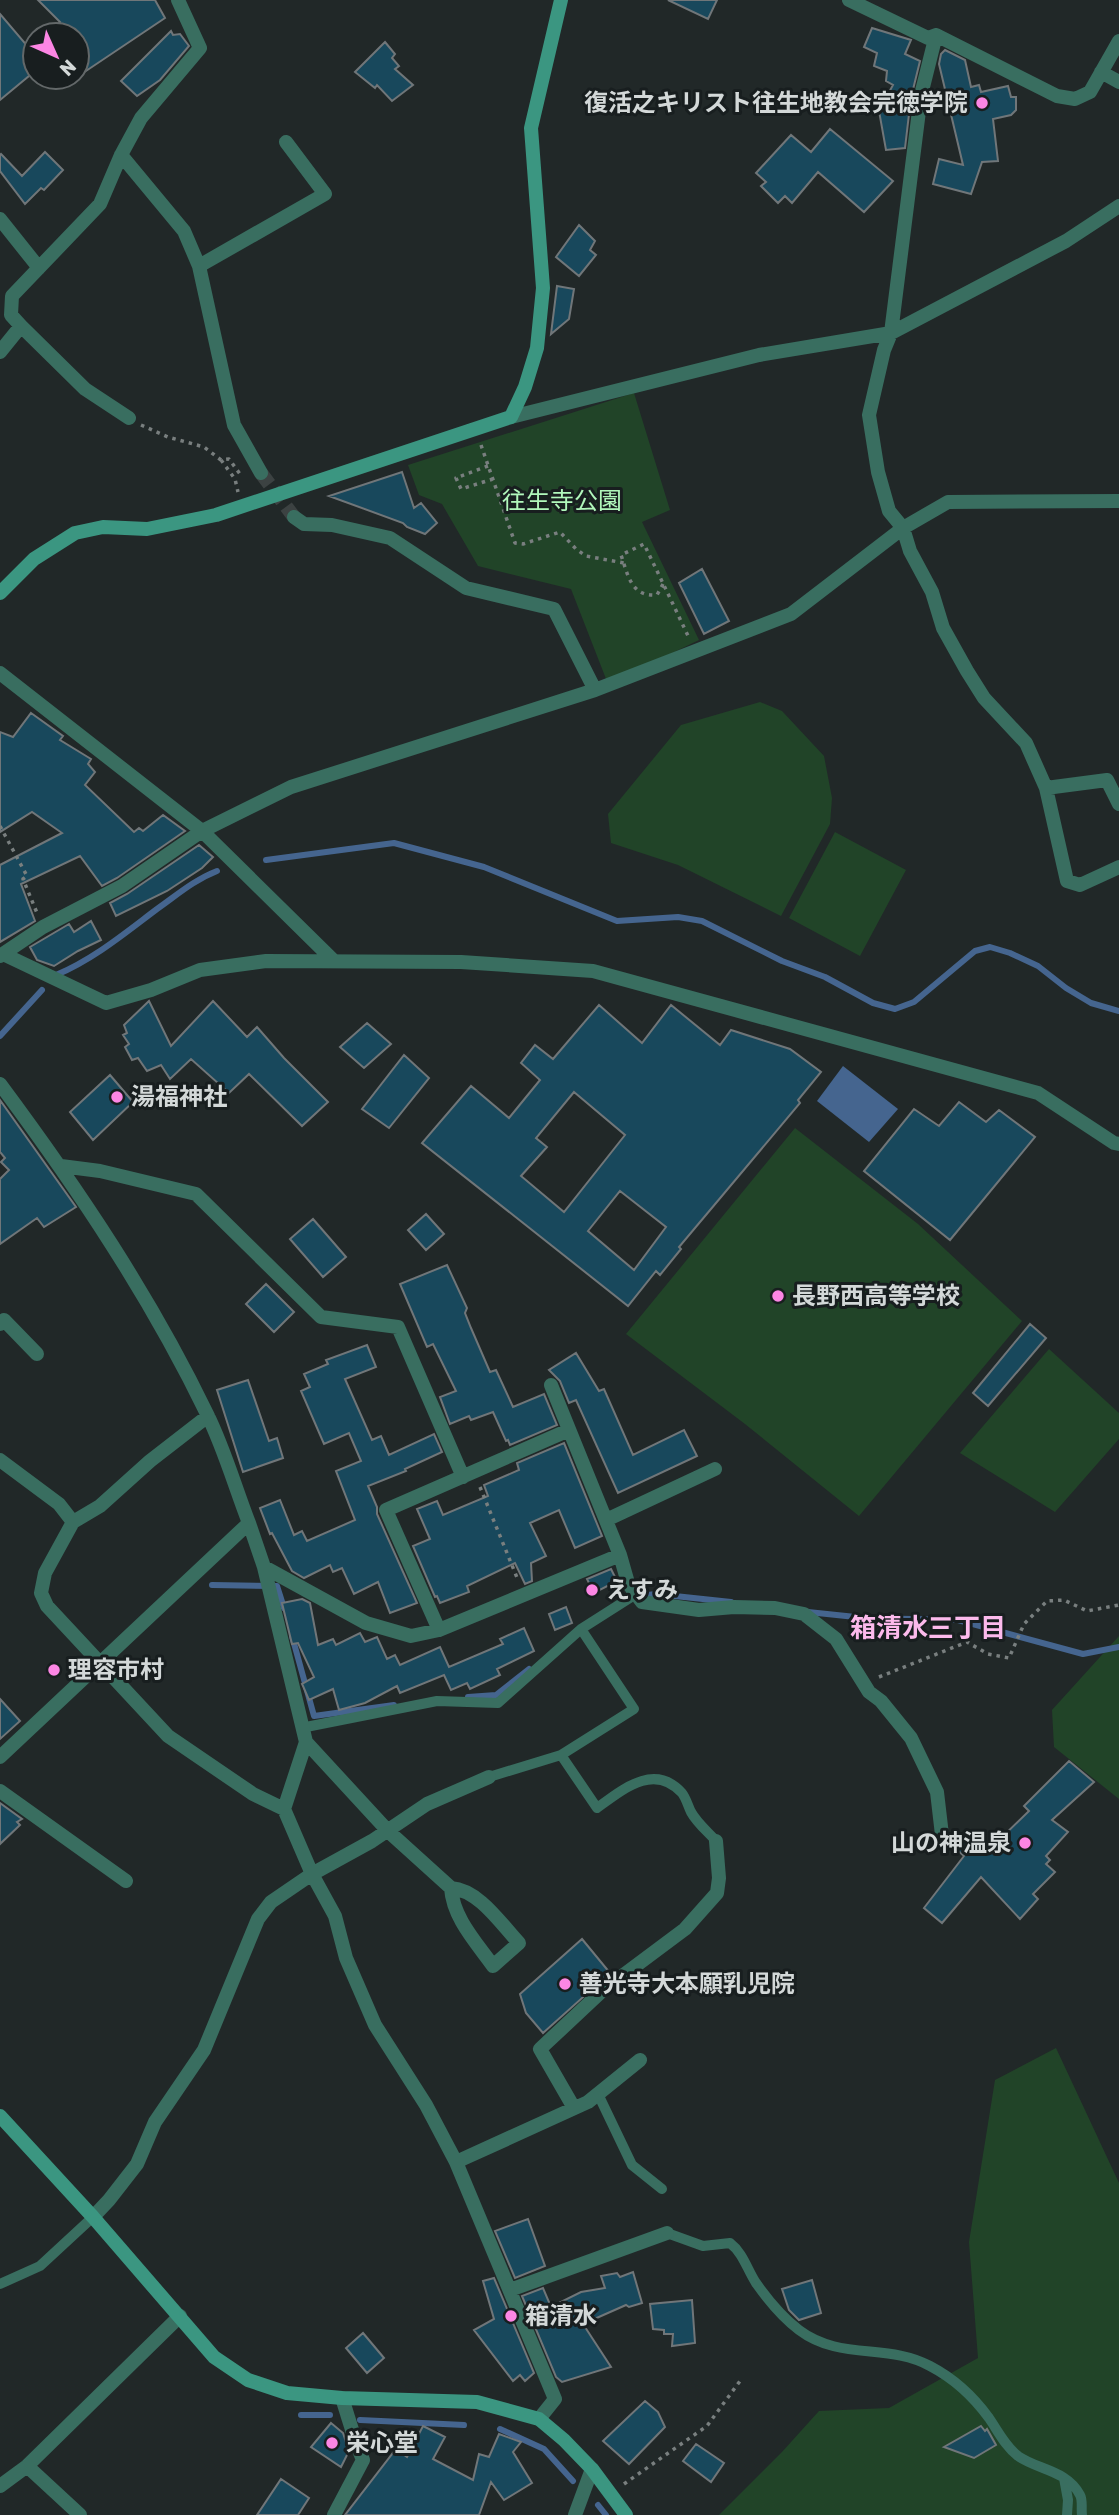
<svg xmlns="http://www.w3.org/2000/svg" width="1119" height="2515" viewBox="0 0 1119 2515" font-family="Rubik,'Noto Sans JP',sans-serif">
<rect width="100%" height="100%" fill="#212828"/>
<!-- green -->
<path fill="#214428" d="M 634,393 L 670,510 L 642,522 L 699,640 L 608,684 L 571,589 L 478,566 L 442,504 L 419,495 L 408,465 Z
M 760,702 L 782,711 L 824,756 L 832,798 L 830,824 L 781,916 L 678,865 L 611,843 L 608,814 L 681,725 Z
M 835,832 L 906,870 L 860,956 L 789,918 Z
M 795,1128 L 918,1224 L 1022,1321 L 859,1516 L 745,1424 L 626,1334 Z
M 1049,1349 L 1119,1413 L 1119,1439 L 1055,1512 L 960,1453 Z
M 1119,1636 L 1119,1799 L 1054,1747 L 1052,1710 Z
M 1056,2048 L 1119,2183 L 1119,2515 L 719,2515 L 782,2452 L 819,2411 L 889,2408 L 978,2358 L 969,2242 L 995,2080 Z"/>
<!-- water -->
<path fill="#45658f" d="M 843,1066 L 898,1109 L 869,1142 L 817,1101 Z"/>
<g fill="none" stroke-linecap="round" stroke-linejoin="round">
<!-- stream -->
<path stroke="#45658f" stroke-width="6" d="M 266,860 L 394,843 L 484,867 L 617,921 L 678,917 L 702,921 L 782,961 L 825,977 L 873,1003 L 895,1009 L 914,1002 L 975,951 L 990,947 L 1010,953 L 1038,966 L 1066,988 L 1091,1003 L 1119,1011
M 56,975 C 94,959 125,933 157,909 C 177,895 194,880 217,871
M 0,1036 L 42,990
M 212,1585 L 277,1586 L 284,1608
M 638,1596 L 656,1594 L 731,1602
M 808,1612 L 865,1618 L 958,1620 L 1083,1654 L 1119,1647
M 292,1636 L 314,1716 L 394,1705
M 468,1697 L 496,1695 L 529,1669
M 301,2415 L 330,2415
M 360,2420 L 464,2425
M 500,2429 L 544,2449 L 573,2481
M 598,2505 L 606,2515"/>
</g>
<!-- building -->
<path fill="#18485c" stroke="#707679" stroke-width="2" fill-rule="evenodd" d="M 38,0 L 155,0 L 165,18 L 77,77 L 77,35 L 47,35 L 60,22 Z
M 668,0 L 717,0 L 708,19 Z
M 0,14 L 35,55 L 35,71 L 0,100 Z
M 872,28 L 911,40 L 905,54 L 920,61 L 907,114 L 909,114 L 905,148 L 886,150 L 879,111 L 893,85 L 886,81 L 887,71 L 874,66 L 877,53 L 864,47 Z
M 171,31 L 173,35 L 180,34 L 189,46 L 160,80 L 137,96 L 121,81 Z
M 385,42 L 395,54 L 392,58 L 399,66 L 395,69 L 413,85 L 392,101 L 377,85 L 375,88 L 355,72 Z
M 945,50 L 965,60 L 971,87 L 979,85 L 981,92 L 1008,86 L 1011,97 L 1016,97 L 1016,110 L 1011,115 L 993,119 L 998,161 L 982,162 L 971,194 L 933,184 L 939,159 L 963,165 L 939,64 L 941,54 Z
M 830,129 L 893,181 L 864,212 L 818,172 L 792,203 L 785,196 L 778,203 L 761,186 L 766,182 L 756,173 L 791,135 L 811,152 Z
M 45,152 L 63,170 L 44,190 L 41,188 L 25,204 L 0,171 L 0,155 L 1,154 L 22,176 Z
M 579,225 L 595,241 L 590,250 L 596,255 L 579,276 L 556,257 Z
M 557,286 L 574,289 L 569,319 L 551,334 Z
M 402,472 L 414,508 L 421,503 L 437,523 L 425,534 L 407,527 L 403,523 L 329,496 Z
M 702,569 L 729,621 L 704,634 L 679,583 Z
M 31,713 L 63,736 L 60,740 L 91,759 L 88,764 L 95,772 L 85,785 L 134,832 L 139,828 L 143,831 L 163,815 L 185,831 L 117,878 L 102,886 L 80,856 L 21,884 L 35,921 L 0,942 L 0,865 L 62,833 L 32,812 L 0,832 L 0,732 L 13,737 Z
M 199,845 L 213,857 L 202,868 L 167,891 L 116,916 L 110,903 L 127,894 Z
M 91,921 L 101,940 L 78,951 L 54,966 L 37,960 L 30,947 L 69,924 L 74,932 Z
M 149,1001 L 171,1046 L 213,1001 L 247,1037 L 257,1027 L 284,1058 L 328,1102 L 302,1126 L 249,1074 L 229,1093 L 191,1059 L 170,1079 L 161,1065 L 147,1071 L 138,1058 L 132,1060 L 125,1047 L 129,1044 L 123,1035 L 127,1033 L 124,1025 Z
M 599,1005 L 642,1043 L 671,1005 L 720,1045 L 731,1030 L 790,1049 L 821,1072 L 798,1100 L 800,1103 L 679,1247 L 681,1249 L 660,1275 L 656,1271 L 628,1306 L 422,1143 L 471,1086 L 509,1118 L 540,1080 L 521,1063 L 535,1045 L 553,1059 ZM 574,1092 L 625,1135 L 564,1212 L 521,1176 L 547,1147 L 536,1138 ZM 620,1191 L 666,1227 L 634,1270 L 588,1231 Z
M 367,1023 L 391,1044 L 364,1068 L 340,1047 Z
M 404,1055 L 429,1078 L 389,1128 L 362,1109 Z
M 110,1075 L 133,1102 L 93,1140 L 70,1112 Z
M 0,1100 L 76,1207 L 44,1227 L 37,1218 L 0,1244 L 0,1179 L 9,1170 L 1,1162 L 5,1158 L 0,1152 Z
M 959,1102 L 986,1122 L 999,1110 L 1035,1137 L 950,1240 L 864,1171 L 914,1109 L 939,1126 Z
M 426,1214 L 444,1234 L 426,1250 L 408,1230 Z
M 313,1219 L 346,1257 L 323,1277 L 290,1239 Z
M 447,1265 L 467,1308 L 465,1313 L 471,1328 L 490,1372 L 496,1370 L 513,1407 L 544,1394 L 557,1425 L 510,1445 L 508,1440 L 506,1441 L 493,1412 L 471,1420 L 469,1416 L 450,1424 L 440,1397 L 456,1391 L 433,1344 L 427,1347 L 400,1284 Z
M 266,1284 L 294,1312 L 274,1332 L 246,1304 Z
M 1030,1324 L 1046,1338 L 988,1406 L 973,1393 Z
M 367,1345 L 376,1367 L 345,1379 L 372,1440 L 381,1436 L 389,1455 L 434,1434 L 442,1452 L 405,1469 L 406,1471 L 368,1486 L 377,1507 L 377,1514 L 417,1603 L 390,1613 L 378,1582 L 354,1594 L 342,1568 L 333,1572 L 330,1565 L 304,1578 L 292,1571 L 272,1533 L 270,1534 L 260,1508 L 280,1500 L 294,1535 L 302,1531 L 307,1541 L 355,1520 L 336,1471 L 361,1461 L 349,1433 L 324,1444 L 301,1391 L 310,1387 L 304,1374 L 328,1364 L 326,1360 Z
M 576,1353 L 599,1391 L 604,1389 L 633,1455 L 684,1430 L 697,1456 L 618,1493 L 576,1400 L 569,1403 L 560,1381 L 549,1370 Z
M 248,1380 L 269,1441 L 277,1438 L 283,1458 L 243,1472 L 217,1390 Z
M 564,1443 L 602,1536 L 575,1548 L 559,1510 L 530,1523 L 546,1556 L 531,1563 L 532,1581 L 525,1584 L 515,1563 L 467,1586 L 469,1592 L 440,1603 L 437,1596 L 435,1597 L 413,1546 L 430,1539 L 417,1509 L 437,1501 L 443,1515 L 488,1496 L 484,1485 L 519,1470 L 517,1463 Z
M 611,1569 L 617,1581 L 594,1593 L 587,1579 Z
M 302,1599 L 310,1603 L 318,1645 L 333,1639 L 336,1645 L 360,1633 L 365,1642 L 377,1637 L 387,1659 L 395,1655 L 400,1665 L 440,1647 L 449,1667 L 503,1644 L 500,1639 L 524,1628 L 534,1651 L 497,1669 L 500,1675 L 470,1689 L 467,1683 L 451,1690 L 444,1675 L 400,1693 L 397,1686 L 365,1703 L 339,1710 L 333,1689 L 309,1700 L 303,1686 L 302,1684 L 314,1677 L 298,1643 L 292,1644 L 282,1603 Z
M 566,1607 L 572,1623 L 555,1630 L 549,1614 Z
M 0,1699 L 20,1721 L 0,1739 Z
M 1069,1761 L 1094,1782 L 1052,1820 L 1068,1832 L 1046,1856 L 1050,1860 L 1046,1864 L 1055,1872 L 1033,1894 L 1038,1899 L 1020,1919 L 981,1877 L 942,1923 L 924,1908 L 964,1856 L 956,1849 L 967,1838 L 979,1850 L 991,1839 L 996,1843 L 1029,1811 L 1024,1806 Z
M 0,1803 L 22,1819 L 17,1822 L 20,1825 L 0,1844 Z
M 582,1939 L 610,1973 L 543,2033 L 526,2013 L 520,1994 Z
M 528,2219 L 545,2266 L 515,2278 L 495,2231 Z
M 633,2272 L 642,2303 L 629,2307 L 626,2305 L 583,2324 L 611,2367 L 562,2382 L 556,2377 L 522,2296 L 543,2288 L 551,2307 L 581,2292 L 605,2288 L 601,2276 L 617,2273 L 620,2277 Z
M 494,2278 L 534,2373 L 525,2381 L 520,2375 L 513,2381 L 474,2330 L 494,2319 L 483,2281 Z
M 812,2280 L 821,2313 L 799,2320 L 789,2310 L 782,2289 Z
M 692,2300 L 695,2343 L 672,2346 L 673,2334 L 664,2334 L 664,2330 L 653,2329 L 650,2304 Z
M 363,2333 L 384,2358 L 367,2373 L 346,2348 Z
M 645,2401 L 658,2412 L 665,2427 L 629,2464 L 603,2441 Z
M 331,2423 L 343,2433 L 349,2451 L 341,2467 L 311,2447 Z
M 423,2426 L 445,2437 L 433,2459 L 473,2480 L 479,2454 L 489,2457 L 499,2434 L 521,2442 L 513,2452 L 532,2483 L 504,2500 L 491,2482 L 479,2515 L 345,2515 L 396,2449 L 407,2457 Z
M 981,2426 L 985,2431 L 987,2429 L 996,2445 L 974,2458 L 944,2447 Z
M 696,2444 L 724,2463 L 711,2482 L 683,2461 Z
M 281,2479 L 309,2498 L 298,2515 L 257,2515 Z"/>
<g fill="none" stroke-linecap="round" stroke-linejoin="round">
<!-- street-tunnel -->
<path stroke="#3c4242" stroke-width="14" stroke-dasharray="14 7" stroke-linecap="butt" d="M 261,473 L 294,517"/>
<!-- path -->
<path stroke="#797f7f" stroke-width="3.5" stroke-dasharray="3.5 5" stroke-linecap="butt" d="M 141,425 L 168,437 L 204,447 L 221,460 L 229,459 L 240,474
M 481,445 L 515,543 L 523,544 L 560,532 L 576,549 L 586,556 L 624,563
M 221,460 L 235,479 L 238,492
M 488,466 L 456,478 L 461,489 L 493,479
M 663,584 L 657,595 C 631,597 628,575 621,555 L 644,544 C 659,575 674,606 689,638
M 0,826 L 27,876 L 23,879 L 37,913
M 480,1487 L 518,1580
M 879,1677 L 967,1642 L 988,1654 L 1009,1658 L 1024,1624 L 1047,1601 L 1064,1600 L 1087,1611 L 1119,1605
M 624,2484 L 707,2426 L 740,2381"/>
<!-- lane -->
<path stroke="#396e60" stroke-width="10" d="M 301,1728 L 437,1701 L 498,1703 L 581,1629 L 636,1594
M 561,1755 L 597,1808 C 622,1790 654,1762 682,1793 C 686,1798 688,1806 691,1812 C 697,1823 708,1832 716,1841
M 489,1777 L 561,1755 L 634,1709 L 581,1629
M 598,2094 L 632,2165 L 662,2189
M 667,2233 L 703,2246 L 730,2243 C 743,2253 747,2269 756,2283 C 768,2300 782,2317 799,2330 C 840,2361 888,2343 930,2366 C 955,2379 973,2396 989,2418 C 998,2431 1005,2446 1018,2456 C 1038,2470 1067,2470 1080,2495 C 1083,2500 1081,2509 1082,2515
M 0,2284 L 40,2266 L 93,2217
M 1064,2478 L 1068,2500 L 1067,2515"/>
<!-- street -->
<path stroke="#396e60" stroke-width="14" d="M 849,0 L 928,38 L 936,35 L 1057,96 L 1075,99 L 1090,92 L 1119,41
M 936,35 L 921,95 L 891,333 L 884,350 L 869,415 L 878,472 L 889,511 L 903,528 L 910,551 L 932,592 L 943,628 L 967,671 L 984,698 L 1026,743 L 1046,788 L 1067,881 L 1080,885 L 1119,867
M 1101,72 L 1119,82
M 121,155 L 184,231 L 199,266 L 234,425 L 261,473
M 0,219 L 39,268
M 199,266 L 325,194 L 286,142
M 21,326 L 85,389 L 129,418
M 0,352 L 21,326 L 11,315 L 12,296 L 100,204 L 121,155 L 141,118 L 200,48 L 178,0
M 511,417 L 759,355 L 891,333 L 1066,241 L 1119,206
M 294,517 L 304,524 L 332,525 L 390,538 L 466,588 L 554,609 L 595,690
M 0,673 L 202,831 L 334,961
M 1046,788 L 1107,780 L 1119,804
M 3,954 L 106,1003 L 151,990 L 200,970 L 266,961 L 461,962 L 593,971 L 1038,1093 L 1114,1143 L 1119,1144
M 0,956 L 43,927 L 122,886 L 202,831 L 291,787 L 595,690 L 791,614 L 903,528 L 948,502 L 1119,501
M 0,1084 C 78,1189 150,1296 207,1414 C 224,1448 235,1487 249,1523 L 0,1757
M 61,1166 L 100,1171 L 196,1194 L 321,1317 L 398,1327 L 463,1477
M 0,1324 L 4,1320 L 37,1354
M 551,1385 L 620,1555
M 208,1416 L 150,1461 L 100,1506 L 73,1522 L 45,1573 L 41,1593 L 47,1606 L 168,1736 L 253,1794 L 284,1809
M 0,1460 L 59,1504 L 73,1522
M 606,1520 L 715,1469
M 249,1523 L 264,1567 L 306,1742 L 284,1809 L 312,1874 L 335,1916 L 346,1958 L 375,2025 L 426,2105 L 456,2162 L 555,2399 L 539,2419
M 264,1567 L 366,1623 L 411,1636 L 439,1630 L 620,1555 L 628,1583 L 642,1602 L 699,1610 L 734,1607 L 775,1608 L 804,1614 L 836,1639 L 869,1692 L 881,1701 L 911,1738 L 937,1792 L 942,1835
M 439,1630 L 386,1510 L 569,1430
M 306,1742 L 388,1831 L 451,1888 C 479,1890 501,1924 519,1943 L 493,1966 C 476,1942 453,1918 451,1888
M 0,1791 L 126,1881
M 574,2108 L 540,2049 L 602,1991 L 685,1929 L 717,1893 L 719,1878 L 716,1841
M 456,2162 L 588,2102 L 640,2060
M 93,2217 L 109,2200 L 137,2164 L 155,2122 L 204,2050 L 258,1919 L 271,1902 L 312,1874 L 372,1841 L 427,1804 L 489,1777
M 510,2290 L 667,2233
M 27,2466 L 80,2515
M 0,2486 L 27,2466 L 180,2316
M 334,2515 L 363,2460 C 354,2439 349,2419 342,2398
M 575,2515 L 592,2469"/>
<!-- secondary -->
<path stroke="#3b9681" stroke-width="14" d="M 0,593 L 34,559 L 75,533 L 103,527 L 147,529 L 216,515 L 511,417 L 525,387 L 537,348 L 543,288 L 531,128 L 561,0
M 0,2116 L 93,2217 L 214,2357 L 248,2380 L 287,2393 L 342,2398 L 477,2402 L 539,2419 L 564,2440 L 592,2469 L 626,2515"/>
</g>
<!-- markers -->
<g fill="#fc86e4" stroke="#181e1f" stroke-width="2.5">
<circle cx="982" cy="103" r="7"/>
<circle cx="117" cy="1097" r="7"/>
<circle cx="778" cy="1296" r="7"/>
<circle cx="592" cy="1590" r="7"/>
<circle cx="54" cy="1670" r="7"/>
<circle cx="1025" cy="1843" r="7"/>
<circle cx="565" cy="1984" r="7"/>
<circle cx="511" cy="2316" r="7"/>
<circle cx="332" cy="2443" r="7"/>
</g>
<g text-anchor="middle" stroke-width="6" stroke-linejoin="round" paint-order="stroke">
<!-- poi labels -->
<g font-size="24" font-weight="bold" fill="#d3d8d8" stroke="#181e1f" text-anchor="start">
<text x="968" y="111" text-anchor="end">復活之キリスト往生地教会完徳学院</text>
<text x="131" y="1105">湯福神社</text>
<text x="792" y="1304">長野西高等学校</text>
<text x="606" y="1598">えすみ</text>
<text x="68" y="1678">理容市村</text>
<text x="1011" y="1851" text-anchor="end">山の神温泉</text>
<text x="579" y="1992">善光寺大本願乳児院</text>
<text x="525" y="2324">箱清水</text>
<text x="346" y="2451">栄心堂</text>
</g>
<!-- park labels -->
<g font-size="24" fill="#b1f7bb" stroke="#181e1f">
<text x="562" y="509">往生寺公園</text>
</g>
<!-- neighbourhood labels -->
<g font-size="26" font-weight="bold" fill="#fcbaec" stroke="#181e1f">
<text x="928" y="1637">箱清水三丁目</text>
</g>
</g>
<!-- north arrow -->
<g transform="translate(56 56) rotate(135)"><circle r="33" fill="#181e1f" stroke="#636869" stroke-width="2"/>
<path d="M0-5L12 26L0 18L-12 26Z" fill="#fc86e4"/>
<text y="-10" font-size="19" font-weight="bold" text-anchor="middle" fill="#d3d8d8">N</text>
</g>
</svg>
